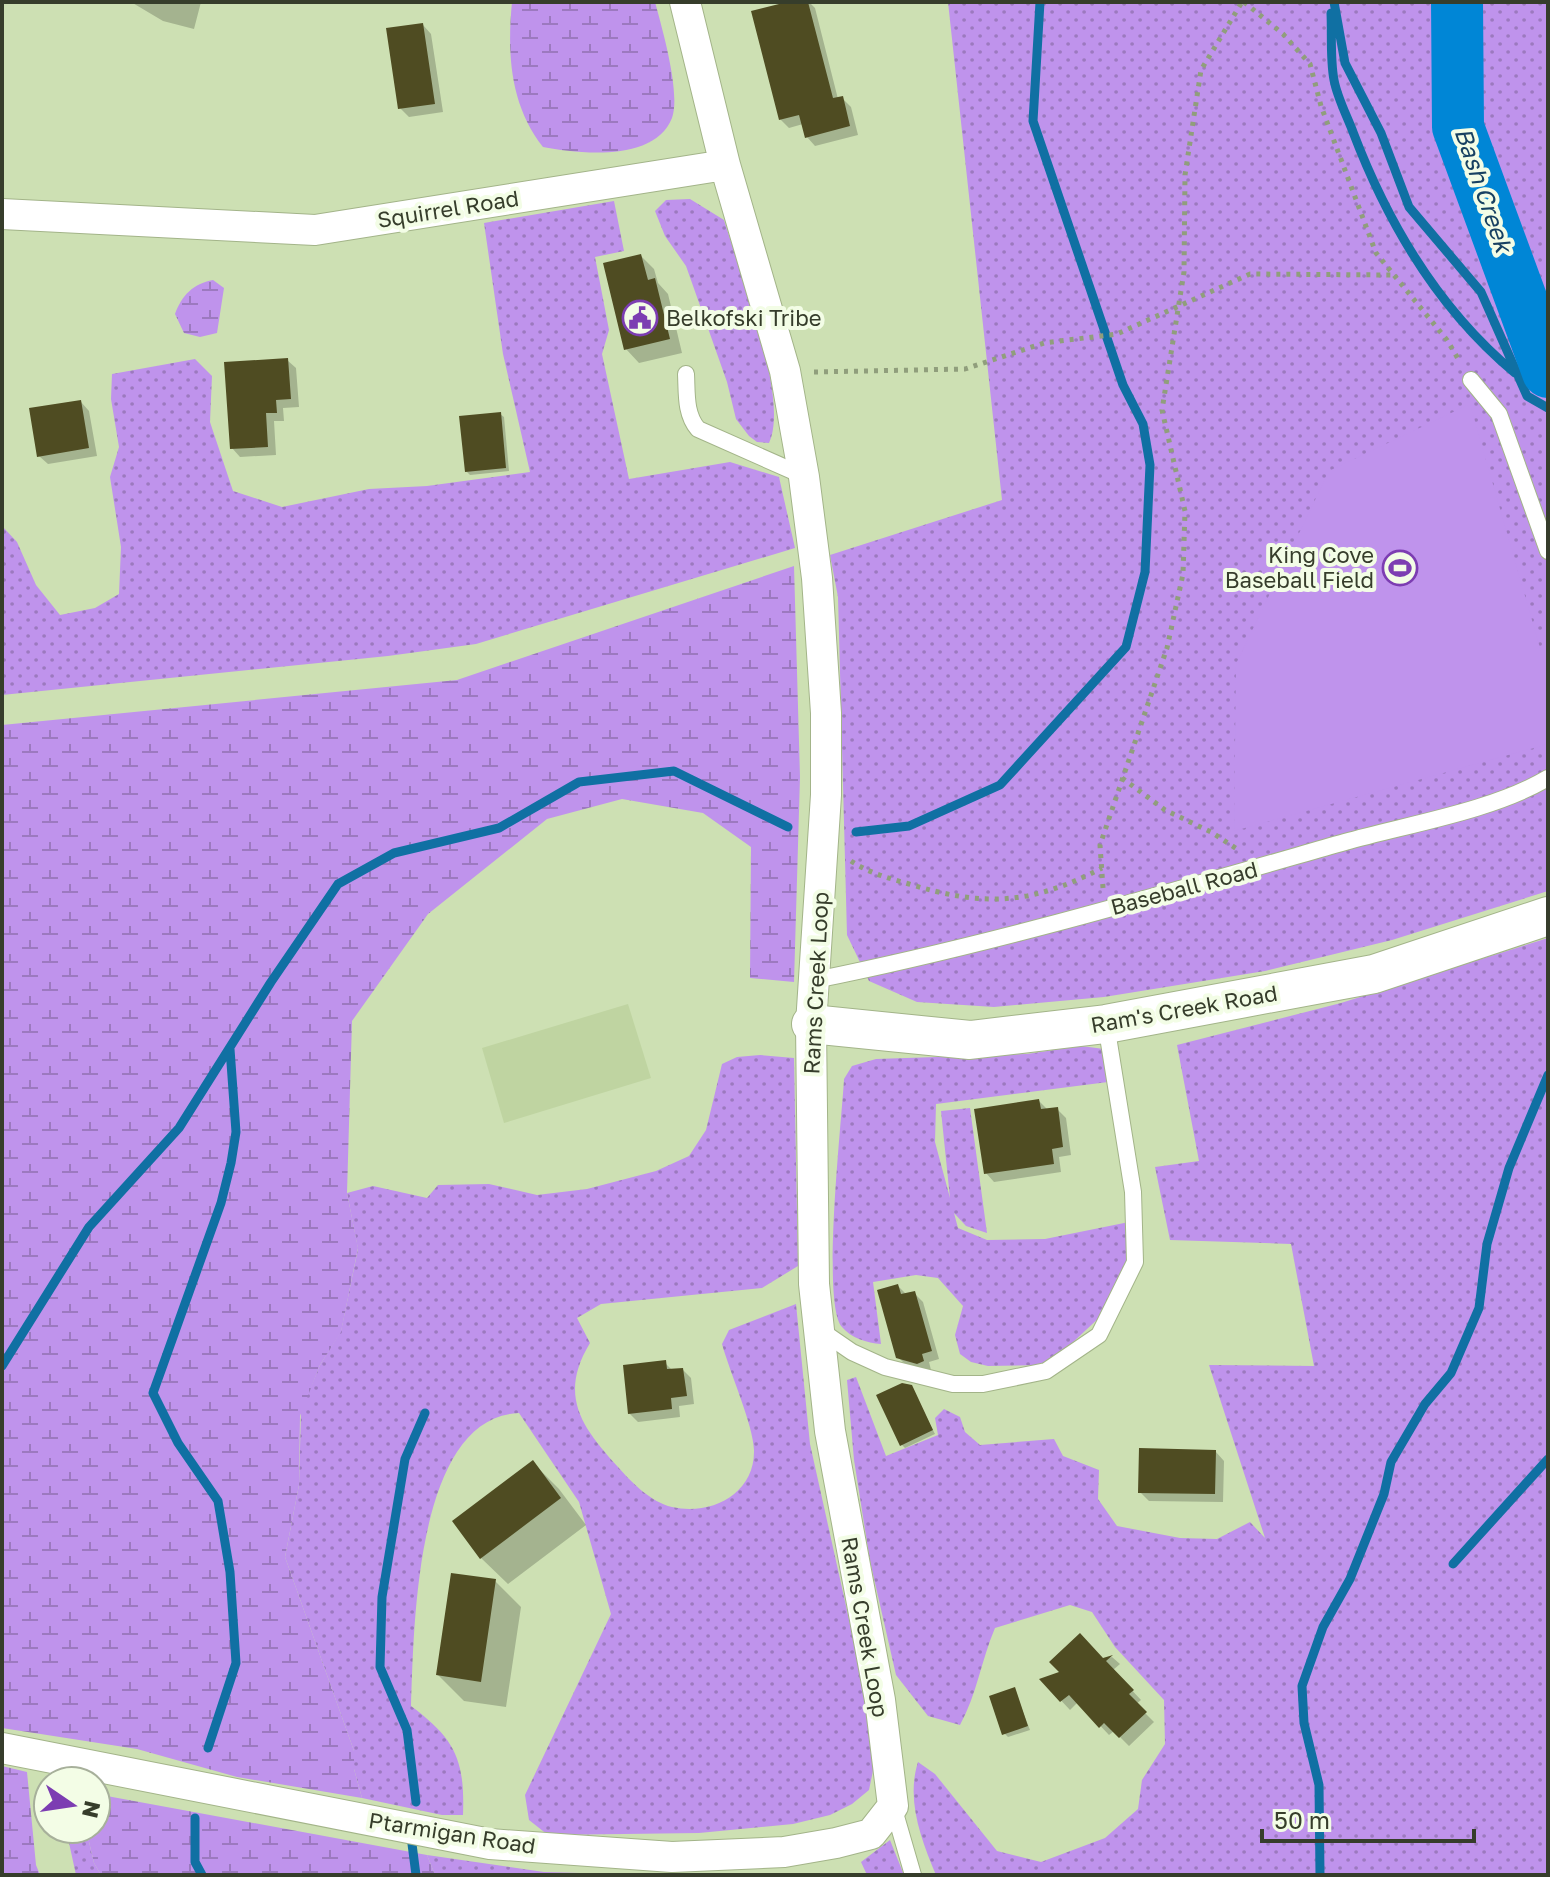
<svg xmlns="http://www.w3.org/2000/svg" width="1550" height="1877" viewBox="0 0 1550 1877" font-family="'Golos Text',sans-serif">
<defs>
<pattern id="grass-dots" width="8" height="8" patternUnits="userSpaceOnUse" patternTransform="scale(2)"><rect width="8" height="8" fill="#bf93ec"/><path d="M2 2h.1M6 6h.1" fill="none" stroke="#9c79bf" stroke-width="1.8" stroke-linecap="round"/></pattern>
<pattern id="wetland-marsh" width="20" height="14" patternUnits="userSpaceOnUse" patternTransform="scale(2)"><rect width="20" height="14" fill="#bf93ec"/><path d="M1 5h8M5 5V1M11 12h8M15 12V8" fill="none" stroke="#9c79bf"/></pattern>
</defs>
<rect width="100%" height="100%" fill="#cde0b3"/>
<!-- built -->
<path fill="#bfd4a1" d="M 628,1004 L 651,1078 L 504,1123 L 482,1048 Z"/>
<!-- grass -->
<path fill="url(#grass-dots)" d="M 948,2 L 1548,2 L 1548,891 L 1392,940 L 1265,971 L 1104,997 L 994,1007 L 917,1002 L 869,981 L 847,935 L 838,597 L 830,555 L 1002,500 Z
M 690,199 L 724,220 C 739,269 790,399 769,443 L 757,442 L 749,436 L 736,419 L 727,382 L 686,266 L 665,236 L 655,211 L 666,200 Z
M 614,201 L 624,251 L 595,257 L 609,330 L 602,354 L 629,479 L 730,462 L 779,477 L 795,548 L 476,644 L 388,656 L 2,695 L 2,526 L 17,542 L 36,585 L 60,615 L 95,608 L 119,594 L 121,547 L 110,477 L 119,447 L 111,399 L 112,374 L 195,359 L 212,376 L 210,422 L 233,491 L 282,507 L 369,489 L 427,486 L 530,472 L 503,354 L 484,223 Z
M 1548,938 L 1548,1875 L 936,1875 C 921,1839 906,1800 918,1762 L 935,1774 L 997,1851 L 1041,1862 L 1105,1838 L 1138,1809 L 1142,1780 L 1165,1744 L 1164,1700 L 1115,1647 L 1092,1612 L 1070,1605 L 995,1628 C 981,1661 977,1694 960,1725 L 928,1716 L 896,1675 L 870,1561 L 854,1460 L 847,1380 L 856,1377 L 886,1456 L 938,1435 L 935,1418 L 944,1409 L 960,1417 L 965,1432 L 980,1445 L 1054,1439 L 1063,1456 L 1099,1470 L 1098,1499 L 1117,1526 L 1180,1538 L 1217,1539 L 1250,1522 L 1265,1538 L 1209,1365 L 1314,1366 L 1291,1244 L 1170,1240 L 1155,1167 L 1199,1161 L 1177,1045 L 1341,1003 Z
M 1081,1046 L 1104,1049 L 1108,1082 L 936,1104 L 935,1142 L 950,1198 L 941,1111 L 970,1108 L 987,1233 L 966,1226 L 954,1213 L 958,1228 L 987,1240 L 1045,1239 L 1134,1221 L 1137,1250 L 1103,1314 L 1070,1345 L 1041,1365 L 988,1366 L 971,1362 L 960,1354 L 955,1335 L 963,1306 L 938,1278 L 916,1275 L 873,1282 L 881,1344 C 867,1343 851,1338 842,1327 C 821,1304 842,1119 844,1079 L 852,1066 L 876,1059 L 1027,1054 Z
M 760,1055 L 794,1058 L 798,1266 L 762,1288 L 601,1304 L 577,1318 L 590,1343 C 558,1396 582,1427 618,1467 C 632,1483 651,1502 672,1507 C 711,1516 755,1494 754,1450 C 753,1424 730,1373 722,1344 L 729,1330 L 796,1304 L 810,1444 L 866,1696 L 875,1761 L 869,1790 L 852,1804 L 830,1815 L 793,1824 L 699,1833 L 548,1835 L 529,1820 L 525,1795 L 611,1614 L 579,1502 L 519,1413 C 414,1417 414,1632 411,1706 C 455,1739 465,1759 463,1815 L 442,1815 L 362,1798 L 354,1769 L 354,1751 L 285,1557 L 299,1485 L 301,1411 L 320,1365 L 341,1331 L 358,1249 L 347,1193 L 373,1186 L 427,1198 L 438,1185 L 489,1184 L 537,1195 L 587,1189 L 656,1171 L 689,1156 L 706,1130 L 722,1064 L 737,1057 Z
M 66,1829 L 86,1829 L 94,1863 L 101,1875 L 76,1875 Z
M 890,1840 L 904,1875 L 867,1875 L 861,1862 Z
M 427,1855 L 544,1872 L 652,1875 L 435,1875 Z"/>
<!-- wetland -->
<path fill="url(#wetland-marsh)" d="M 512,2 L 655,2 C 662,28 681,93 672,118 C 655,162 580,154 543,147 C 510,105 507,54 512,2 Z
M 213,280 L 224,288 L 217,333 L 200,337 L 184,333 L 175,314 C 182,295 193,284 213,280 Z
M 794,566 L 800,777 L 794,982 L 750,978 L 751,847 L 703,813 L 622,799 L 547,819 L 428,914 L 352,1021 L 347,1193 L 358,1248 L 341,1332 L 320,1365 L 300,1416 L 299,1485 L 285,1557 L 354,1751 L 354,1769 L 362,1798 L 237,1777 L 137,1749 L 2,1728 L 2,725 L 457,680 Z
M 2,1766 L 27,1772 L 36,1865 L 40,1875 L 2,1875 Z
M 96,1794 L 427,1855 L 435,1875 L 101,1875 L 94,1863 L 86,1829 L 96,1829 Z"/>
<!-- pitch -->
<path fill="#bf93ec" d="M 1470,404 L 1548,676 L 1548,744 L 1234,831 L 1236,664 L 1329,471 Z"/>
<!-- shadow -->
<path fill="#0003" d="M 131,2 L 201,2 L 194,29 L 163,21 Z
M 796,2 L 809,2 L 815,8 L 838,99 L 842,98 L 851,107 L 858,135 L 815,146 L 807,137 L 803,124 L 789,128 L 780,119 Z
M 423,25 L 431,34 L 443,112 L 409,117 L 400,108 Z
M 641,256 L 654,269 L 658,283 L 668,294 L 682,353 L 639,363 L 626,349 Z
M 287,360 L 296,368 L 299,407 L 283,408 L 284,421 L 274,421 L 276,455 L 240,457 L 232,448 Z
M 81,402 L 89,411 L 97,456 L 48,464 L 39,456 Z
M 500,414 L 504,417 L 509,471 L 470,475 L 466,471 Z
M 1039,1101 L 1048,1110 L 1057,1109 L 1066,1118 L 1071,1155 L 1059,1157 L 1061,1172 L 994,1182 L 986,1173 Z
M 898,1286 L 907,1295 L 914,1293 L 923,1302 L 939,1359 L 929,1362 L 931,1370 L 907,1366 L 898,1357 Z
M 665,1363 L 673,1371 L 683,1370 L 691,1378 L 694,1404 L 679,1406 L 680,1417 L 638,1422 L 629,1413 Z
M 911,1387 L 935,1434 L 905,1448 L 902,1445 Z
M 1216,1452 L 1224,1461 L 1223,1502 L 1149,1501 L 1140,1492 Z
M 533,1463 L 559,1489 L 586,1525 L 508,1584 L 481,1558 Z
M 495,1581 L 521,1607 L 506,1707 L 464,1701 L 438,1675 Z
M 1112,1657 L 1120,1664 L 1113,1670 L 1141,1700 L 1136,1704 L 1154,1722 L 1129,1746 L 1114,1731 L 1109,1735 L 1078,1702 L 1070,1710 L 1042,1680 Z
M 1014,1689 L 1030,1730 L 1008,1737 L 1004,1733 Z"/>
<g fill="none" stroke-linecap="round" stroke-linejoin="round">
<!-- stream -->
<path stroke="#1070a3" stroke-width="9" d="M 1334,2 L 1345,63 L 1381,133 L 1409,207 L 1481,292 L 1527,396 L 1548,408
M 1331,13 C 1332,35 1330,59 1334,80 C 1337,97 1347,116 1353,132 C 1388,224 1439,310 1515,373
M 856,832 L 909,826 L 1000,785 L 1126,647 L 1145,572 L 1150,465 L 1143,424 L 1123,385 L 1033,121 L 1040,2
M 2,1366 L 89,1227 L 179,1128 L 271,982 L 338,884 L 394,853 L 499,828 L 579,782 L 674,771 L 788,827
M 1453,1564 L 1548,1459
M 208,1748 L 236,1663 L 230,1572 L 218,1501 L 178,1443 L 153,1393 L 221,1203 L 231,1163 L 236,1132 L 230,1049
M 416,1802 L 407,1730 L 380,1667 L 382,1597 L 405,1459 L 425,1413
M 195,1818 L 195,1862 L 202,1875
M 412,1844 L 416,1875
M 1320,1875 L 1319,1785 L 1304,1723 L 1302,1686 L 1323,1627 L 1350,1579 L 1384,1494 L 1391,1462 L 1425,1404 L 1451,1373 L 1479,1308 L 1487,1244 L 1509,1168 L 1548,1075"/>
<!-- river -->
<path stroke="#0086d6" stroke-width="52" d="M 1457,2 L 1458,127 L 1548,372"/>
</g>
<!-- building -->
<path fill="#4f4c22" d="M 787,2 L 808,2 L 833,98 L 843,96 L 850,126 L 805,138 L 799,115 L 779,120 L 751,11 Z
M 423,23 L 435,104 L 398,109 L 386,28 Z
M 641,254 L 648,280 L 655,278 L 670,339 L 624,350 L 603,263 Z
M 288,358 L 291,399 L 276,400 L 277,413 L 266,413 L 268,447 L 230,449 L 224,362 Z
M 81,400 L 89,448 L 37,457 L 29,408 Z
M 501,412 L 506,468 L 465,472 L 459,416 Z
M 1039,1099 L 1041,1109 L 1058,1107 L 1063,1147 L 1052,1149 L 1054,1164 L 984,1174 L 974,1109 Z
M 898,1284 L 901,1294 L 915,1291 L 932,1351 L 922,1354 L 924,1361 L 917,1364 L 896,1358 L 877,1290 Z
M 666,1360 L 667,1369 L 683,1368 L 687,1396 L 671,1398 L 672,1409 L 628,1414 L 623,1365 Z
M 902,1383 L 912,1385 L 933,1430 L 900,1446 L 876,1395 Z
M 1139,1448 L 1216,1450 L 1215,1494 L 1138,1493 Z
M 533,1460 L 561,1498 L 480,1559 L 452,1521 Z
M 451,1573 L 496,1579 L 481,1682 L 436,1675 Z
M 1080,1633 L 1103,1658 L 1113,1655 L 1106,1661 L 1134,1690 L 1129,1694 L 1147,1712 L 1119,1738 L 1104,1723 L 1099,1728 L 1069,1695 L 1060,1702 L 1039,1679 L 1059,1672 L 1049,1662 Z
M 1015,1687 L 1028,1726 L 1002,1735 L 989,1696 Z"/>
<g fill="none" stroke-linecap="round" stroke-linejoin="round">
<!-- service casing -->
<g stroke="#a3b489" stroke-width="18">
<path id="service" d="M 686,374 C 687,393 685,414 698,429 L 804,476
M 1471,380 L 1499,414 L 1548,551
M 815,980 C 994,944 1170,892 1345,842 C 1409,824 1492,811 1548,778
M 820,1330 L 852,1352 L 885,1367 L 953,1384 L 983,1384 L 1046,1371 L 1099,1335 L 1135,1262 L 1133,1192 L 1106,1024
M 893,1806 L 913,1875"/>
</g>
<!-- minor casing -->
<g stroke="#a3b489" stroke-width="32">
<path id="minor" d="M 2,214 L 315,230 L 725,165
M 2,1748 L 490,1844 L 672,1857 L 784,1852 L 836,1843 L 871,1834 L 893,1806 L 880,1700 L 830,1431 L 814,1284 L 811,1024 L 826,795 L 826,713 L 817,578 L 804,477 L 785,371 L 725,165 L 685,2"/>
</g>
<!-- tertiary casing -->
<g stroke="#a3b489" stroke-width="40">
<path id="tertiary" d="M 811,1024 L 970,1040 L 1106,1024 L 1374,974 L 1548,916"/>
</g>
<!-- path -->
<path stroke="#909e7c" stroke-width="5" stroke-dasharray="4 6" stroke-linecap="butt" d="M 1244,2 L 1283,34 L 1310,64 L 1321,106 L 1376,253 L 1447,340 L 1460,362
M 814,372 L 965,369 L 1044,343 L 1117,334 L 1250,274 L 1393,275
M 1122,778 L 1165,810 L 1211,832 L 1240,851
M 851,861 C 869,873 888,878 909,884 C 984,907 1031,905 1102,868
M 1103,888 L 1100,845 L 1167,648 L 1183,574 L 1185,511 L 1162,410 L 1184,272 L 1185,175 L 1201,70 L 1242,2"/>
<!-- service -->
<use href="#service" stroke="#fff" stroke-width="16"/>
<!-- minor -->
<use href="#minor" stroke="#fff" stroke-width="30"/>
<!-- tertiary -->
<use href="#tertiary" stroke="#fff" stroke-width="38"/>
</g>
<!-- icons -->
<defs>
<g id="civic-ring" transform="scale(1.8)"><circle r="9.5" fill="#f3fde6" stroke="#7c3db2" stroke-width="1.5"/><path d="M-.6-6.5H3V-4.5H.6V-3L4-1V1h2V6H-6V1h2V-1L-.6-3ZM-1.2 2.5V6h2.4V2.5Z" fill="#7c3db2"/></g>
<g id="stadium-ring" transform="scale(1.8)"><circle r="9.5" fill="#f3fde6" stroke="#7c3db2" stroke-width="1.5"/><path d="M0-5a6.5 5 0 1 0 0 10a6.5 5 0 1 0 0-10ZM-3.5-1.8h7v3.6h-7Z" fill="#7c3db2"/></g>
</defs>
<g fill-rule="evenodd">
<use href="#civic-ring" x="640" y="318"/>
<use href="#stadium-ring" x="1400" y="568"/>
</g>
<g text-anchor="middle" stroke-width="8" stroke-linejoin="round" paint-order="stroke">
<!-- street labels -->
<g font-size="22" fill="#363d2b" stroke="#f3fde6">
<text transform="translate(448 209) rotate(-9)" y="8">Squirrel Road</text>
<text transform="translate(1184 888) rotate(-15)" y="8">Baseball Road</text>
<text transform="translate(816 983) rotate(-87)" y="8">Rams Creek Loop</text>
<text transform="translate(1184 1009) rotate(-10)" y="8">Ram's Creek Road</text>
<text transform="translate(865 1627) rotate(80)" y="8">Rams Creek Loop</text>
<text transform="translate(452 1833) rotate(9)" y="8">Ptarmigan Road</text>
</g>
<!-- poi labels -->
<g font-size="22" fill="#363d2b" stroke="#f3fde6" text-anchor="start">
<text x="666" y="326">Belkofski Tribe</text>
<text x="1374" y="563" text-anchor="end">King Cove<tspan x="1374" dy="25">Baseball Field</tspan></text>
</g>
<!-- water labels -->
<g font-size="24" font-style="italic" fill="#174162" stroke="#f3fde6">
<text transform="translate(1483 190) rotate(71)" y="8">Bash Creek</text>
</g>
</g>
<!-- border -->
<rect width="1550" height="1877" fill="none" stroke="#363d2b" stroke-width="8"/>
<!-- north arrow -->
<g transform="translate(72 1805) rotate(103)"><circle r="38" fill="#f3fde6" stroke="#a7b09b" stroke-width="2"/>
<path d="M0-6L14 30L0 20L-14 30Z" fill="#7c3db2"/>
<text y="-12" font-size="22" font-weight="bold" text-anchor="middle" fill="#363d2b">N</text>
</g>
<!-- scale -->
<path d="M1262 1829v12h212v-12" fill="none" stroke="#363d2b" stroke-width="4"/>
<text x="1274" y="1829" font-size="24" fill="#363d2b" stroke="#f3fde6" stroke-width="6" paint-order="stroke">50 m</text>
</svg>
